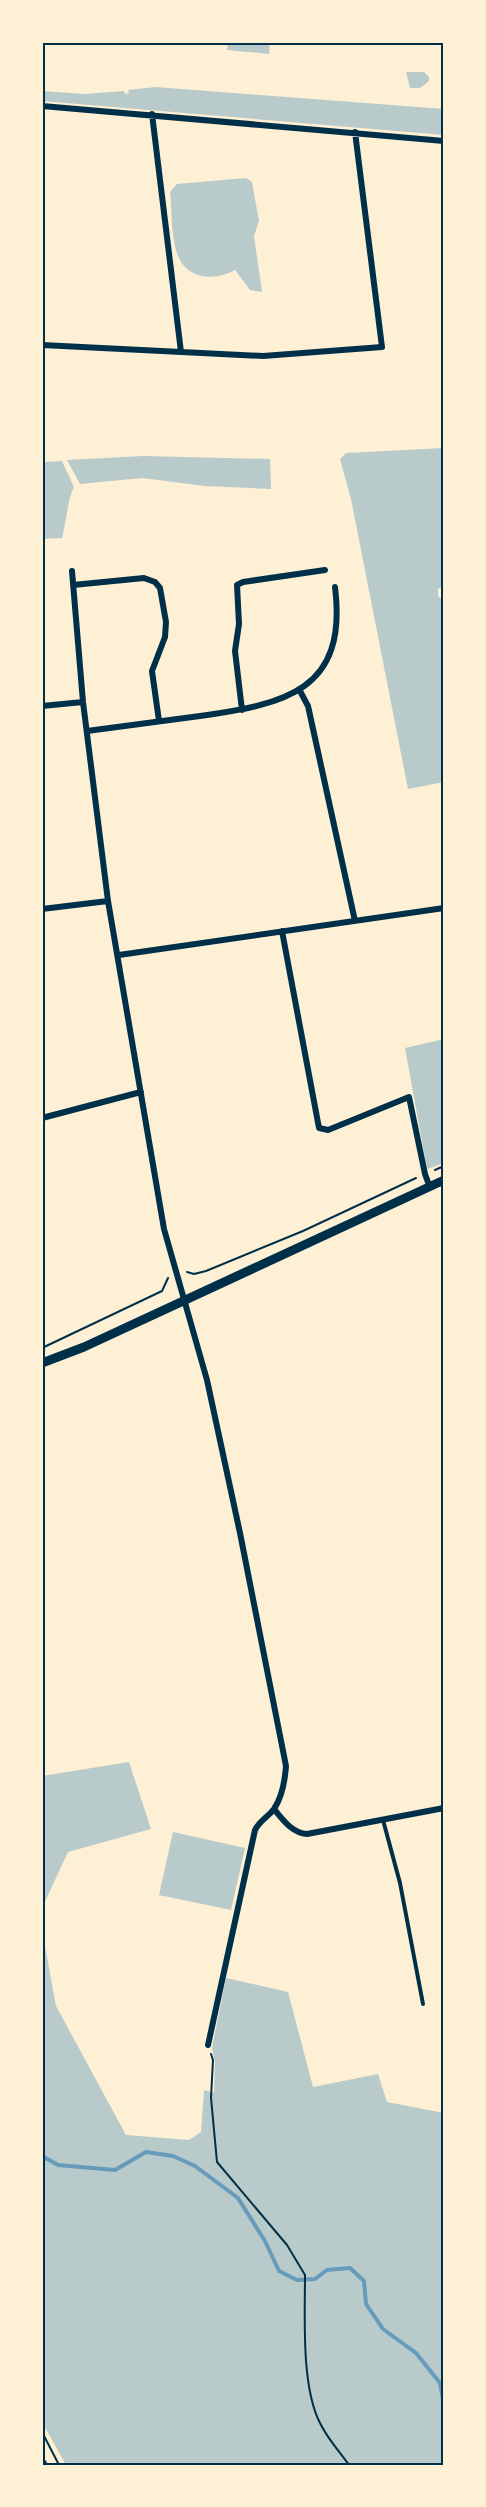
<svg xmlns="http://www.w3.org/2000/svg" width="486" height="2507" viewBox="0 0 486 2507" font-family="Ubuntu,sans-serif">
<rect width="100%" height="100%" fill="#fdf0d5"/>
<!-- green -->
<path fill="#b9caca" d="M 228,42 L 270,42 L 269,54 L 227,50 Z
M 406,72 L 424,72 L 429,77 L 429,81 L 420,88 L 410,88 Z
M 156,87 L 444,109 L 444,135 L 42,101 L 42,91 L 85,94 L 124,91 L 125,94 L 129,93 L 128,90 Z
M 246,178 L 252,182 L 259,221 L 254,236 L 262,292 L 250,290 L 235,270 C 214,282 185,279 177,253 C 171,236 172,210 170,192 L 177,184 Z
M 444,448 L 444,586 L 438,589 L 438,596 L 444,602 L 444,782 L 408,789 L 351,499 L 340,459 L 346,453 Z
M 143,456 L 270,459 L 271,489 L 205,486 L 142,478 L 80,484 L 67,460 Z
M 62,461 L 74,487 C 68,498 66,523 62,538 L 42,539 L 42,462 Z
M 444,1039 L 444,1163 L 427,1169 L 405,1048 Z
M 129,1762 L 151,1829 L 68,1852 L 42,1908 L 42,1776 Z
M 173,1832 L 245,1848 L 231,1910 L 159,1895 Z
M 42,1930 L 56,2006 L 126,2135 L 189,2140 L 201,2132 L 204,2090 L 214,2093 L 215,2062 L 212,2048 L 226,1978 L 288,1992 L 313,2087 L 378,2074 L 387,2102 L 444,2113 L 444,2465 L 66,2465 L 42,2422 Z"/>
<g fill="none" stroke-linecap="round" stroke-linejoin="round">
<!-- stream -->
<path stroke="#669bbc" stroke-width="4" d="M 42,2156 L 58,2165 L 115,2170 L 146,2152 L 173,2156 L 195,2166 L 238,2198 L 265,2241 L 279,2271 L 297,2280 L 315,2279 L 327,2270 L 350,2268 L 364,2281 L 366,2304 L 383,2329 L 416,2353 L 440,2383 L 444,2405"/>
<!-- path -->
<path stroke="#003049" stroke-width="2" d="M 435,1170 L 444,1166
M 187,1272 L 194,1274 L 206,1271 L 303,1231 L 416,1178
M 42,1348 L 162,1291 L 168,1278
M 211,2054 L 213,2060 L 211,2098 L 217,2162 L 287,2245 L 305,2275 C 305,2316 301,2386 320,2423 C 327,2438 339,2451 349,2465
M 42,2432 L 59,2465"/>
<!-- service -->
<path stroke="#003049" stroke-width="4" d="M 383,1820 L 400,1883 L 423,2004"/>
<!-- minor -->
<path stroke="#003049" stroke-width="6" d="M 42,106 L 444,141
M 152,114 L 181,352
M 42,345 L 263,356 L 382,347 L 355,132
M 72,571 L 83,702 L 108,901 L 164,1229 L 207,1380 L 240,1533 L 286,1766 C 285,1780 282,1797 274,1809 C 268,1817 260,1820 255,1830 L 208,2045
M 73,585 L 144,578 L 155,582 L 160,588 L 166,622 L 165,637 L 152,671 L 159,721
M 300,691 L 308,706 L 355,921
M 42,706 L 83,702
M 242,710 L 235,651 L 239,624 L 237,585 L 243,582 L 325,570
M 87,731 C 125,726 162,721 200,716 C 285,704 348,691 335,587
M 42,909 L 108,901
M 282,931 L 319,1128 L 328,1130 L 409,1097 L 425,1174 L 429,1185
M 119,955 L 444,908
M 42,1118 L 141,1092
M 274,1809 C 283,1820 292,1833 307,1834 L 444,1808"/>
<!-- tertiary -->
<path stroke="#003049" stroke-width="9" d="M 42,1363 L 84,1347 L 444,1180"/>
<!-- secondary -->
<path stroke="#003049" stroke-width="10" d="M 42,2464 L 42,2465"/>
</g>
<!-- border -->
<rect width="486" height="2507" fill="none" stroke="#fdf0d5" stroke-width="87"/>
<rect x="44" y="44" width="398" height="2420" fill="none" stroke="#003049" stroke-width="2"/>
</svg>
